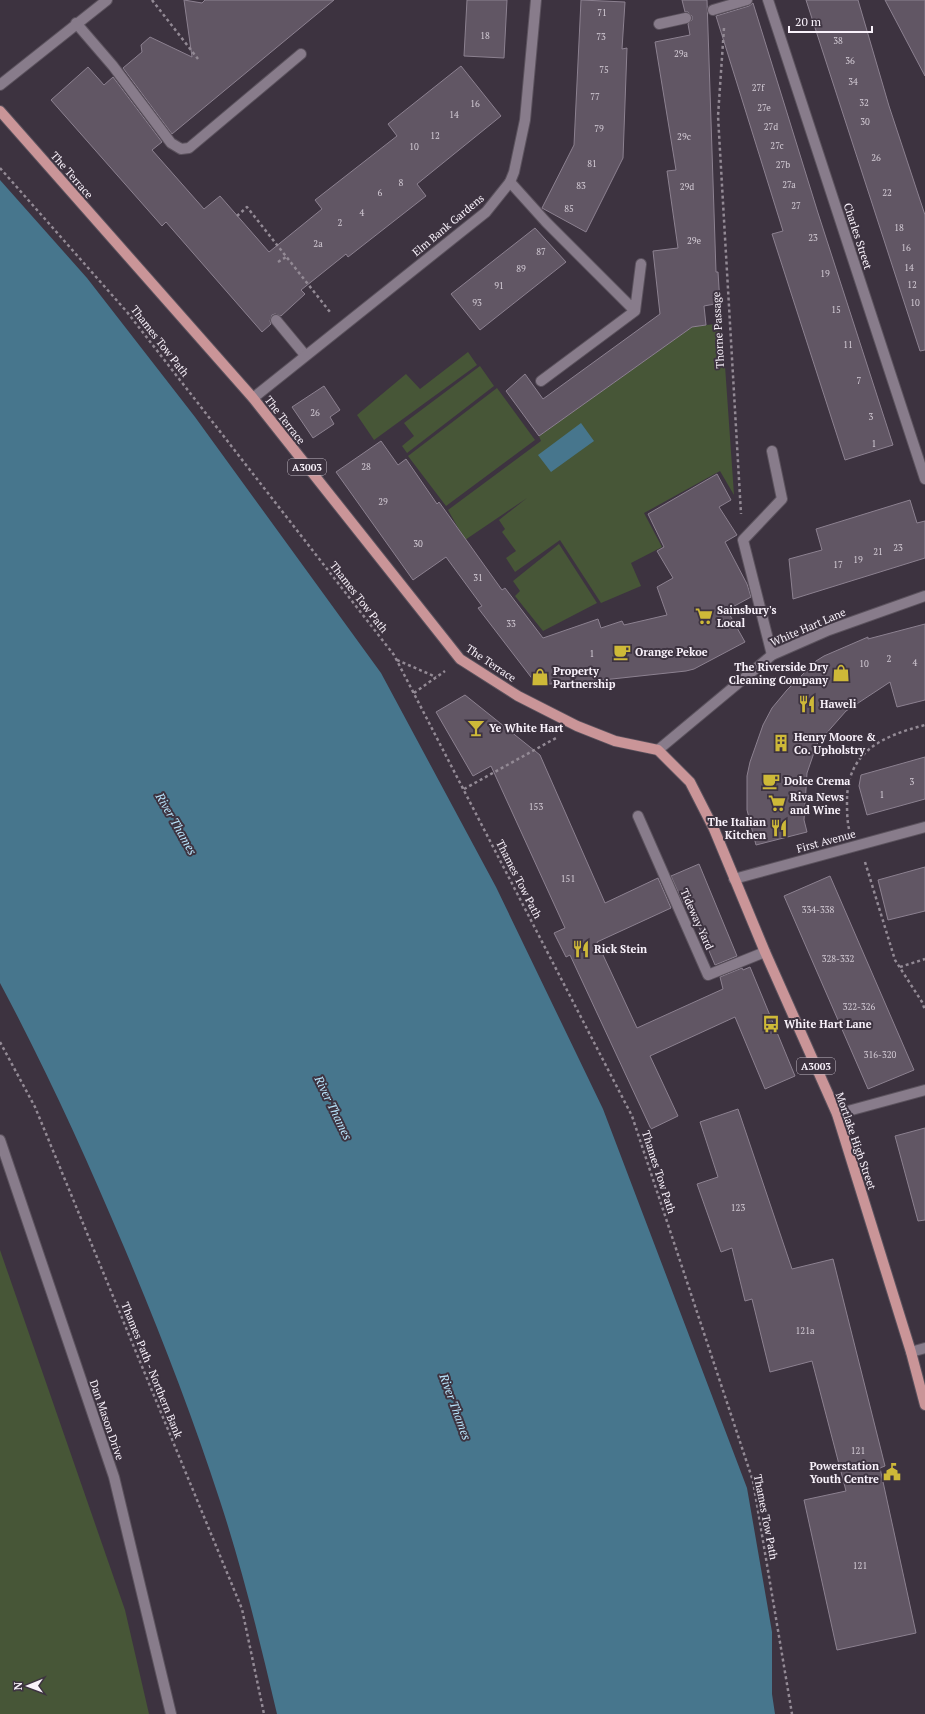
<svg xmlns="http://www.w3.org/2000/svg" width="925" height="1714" viewBox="0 0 925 1714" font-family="'PT Serif',serif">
<rect width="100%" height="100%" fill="#3d3340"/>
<!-- green -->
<path fill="#475637" d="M 722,323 L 734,495 L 720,471 L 644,513 L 662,547 L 631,563 L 641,586 L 601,603 L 560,540 L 515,572 L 506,558 L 516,551 L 502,532 L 505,529 L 499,520 L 527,498 L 465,540 L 448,510 L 541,441 L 539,436 L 692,327 Z
M 468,352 L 477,365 L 374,440 L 357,415 L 406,374 L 420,389 Z
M 480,366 L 494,386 L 407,453 L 402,446 L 414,436 L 404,423 Z
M 497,388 L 535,440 L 446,506 L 408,456 Z
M 559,544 L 597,603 L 543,631 L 515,596 L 520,591 L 513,581 Z
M 0,1250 L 125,1610 L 149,1714 L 0,1714 Z"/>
<!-- water -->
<path fill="#47768d" d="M 0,180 L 87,278 L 195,417 L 381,673 L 496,887 L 603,1109 L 747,1488 L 772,1632 L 772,1694 L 775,1714 L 277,1714 C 260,1642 243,1571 220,1501 C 192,1415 159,1330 124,1247 C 86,1157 46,1069 0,983 Z
M 581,423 L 594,441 L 551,472 L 538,455 Z"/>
<!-- building -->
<path fill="#615664" stroke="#8c8190" d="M 184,0 L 202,3 L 205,0 L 334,0 L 172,134 L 123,68 L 142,52 L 141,45 L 150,37 L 192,57 Z
M 467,0 L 507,0 L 504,58 L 464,56 Z
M 581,0 L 625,2 L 622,49 L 627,48 L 623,158 L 586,232 L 542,208 L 574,145 Z
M 682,0 L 707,0 L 716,272 L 718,272 L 720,303 L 704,306 L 706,325 L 692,327 L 539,436 L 506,391 L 525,374 L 543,399 L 660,314 L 653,251 L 678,248 L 667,171 L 676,170 L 655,42 L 690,35 L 688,24 L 692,20 L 692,16 L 688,12 L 685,12 Z
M 806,0 L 858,0 L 889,106 L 925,215 L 925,350 L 920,351 Z
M 885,0 L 925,0 L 925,76 Z
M 753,3 L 818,213 L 893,445 L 845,460 L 772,234 L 783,231 L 716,16 L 749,6 Z
M 461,66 L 501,116 L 417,184 L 426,196 L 348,257 L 346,254 L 301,290 L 305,294 L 281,316 L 275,314 L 272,315 L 270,321 L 271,324 L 262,332 L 166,222 L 162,226 L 51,100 L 88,67 L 104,85 L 113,77 L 162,142 L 152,150 L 204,209 L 220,196 L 269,252 L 322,209 L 315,200 L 397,136 L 388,124 Z
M 535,228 L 566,262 L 480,330 L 451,294 Z
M 324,386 L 340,410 L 330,417 L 334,424 L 313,438 L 292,407 Z
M 381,441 L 398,465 L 406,459 L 437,504 L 439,502 L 502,590 L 505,588 L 543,638 L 598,619 L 601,628 L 622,621 L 624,625 L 667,615 L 657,587 L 673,578 L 657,551 L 664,547 L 648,514 L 717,474 L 731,500 L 719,507 L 737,535 L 725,542 L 747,584 L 751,597 L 727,610 L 745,642 L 694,669 L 686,671 L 584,682 L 550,684 L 534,681 L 478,608 L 482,606 L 446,557 L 413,580 L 336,472 Z
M 910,500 L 917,523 L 925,521 L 925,558 L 793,599 L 789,559 L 822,550 L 816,529 Z
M 925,624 L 925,700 L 897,707 L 890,682 L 846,711 L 817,744 L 807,773 L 804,820 L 807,832 L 756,845 L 747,810 L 747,776 L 750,762 L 763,725 L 772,708 L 787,690 L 798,679 L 800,683 L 799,678 L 816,661 L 824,656 L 868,637 L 868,639 Z
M 465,695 L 540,755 L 605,903 L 658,878 L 671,908 L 597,942 L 637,1028 L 723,989 L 720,977 L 742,968 L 743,970 L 750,967 L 795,1076 L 765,1089 L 735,1017 L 650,1056 L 678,1116 L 651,1129 L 570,955 L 566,957 L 554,933 L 565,928 L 491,766 L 473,776 L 436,712 Z
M 925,757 L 925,799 L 867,815 L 859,786 L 861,775 Z
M 699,864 L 737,956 L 715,965 L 688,901 L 683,903 L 671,876 Z
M 925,867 L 925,911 L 888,920 L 878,880 Z
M 830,876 L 914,1070 L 868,1089 L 784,896 Z
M 738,1109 L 792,1269 L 833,1259 L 885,1466 L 880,1468 L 916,1633 L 837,1650 L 804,1500 L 846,1491 L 812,1361 L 770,1372 L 752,1299 L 745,1301 L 732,1248 L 721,1252 L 697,1184 L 718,1177 L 700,1122 Z
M 925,1128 L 925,1220 L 918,1221 L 895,1136 Z"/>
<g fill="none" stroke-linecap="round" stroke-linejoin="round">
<!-- service casing -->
<g stroke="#5b525d" stroke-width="12">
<path id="service" d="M 713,10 L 747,0
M 76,23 L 113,66 L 171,143 L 181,149 L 189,148 L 301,54
M 659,24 L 686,18
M 510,182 L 546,222 L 635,311
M 276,320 L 305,355
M 541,381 L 635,311 L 641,264
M 772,655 L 743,540 L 782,499 L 772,451
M 638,816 L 708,975 L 765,952"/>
</g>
<!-- minor casing -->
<g stroke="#5b525d" stroke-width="12">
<path id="minor" d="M 768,0 L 925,479
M 0,85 L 107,0
M 253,398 L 486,212 L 510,182 L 514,172 L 525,120 L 536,0
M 734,879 L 925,827
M 837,1114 L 925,1090
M 0,1140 L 114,1477 L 171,1714
M 911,1352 L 925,1348"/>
</g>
<!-- tertiary casing -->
<g stroke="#5b525d" stroke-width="12">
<path id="tertiary" d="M 658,750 L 772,655 L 829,630 L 925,596"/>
</g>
<!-- primary casing -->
<g stroke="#5b525d" stroke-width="12">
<path id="primary" d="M 0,111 L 253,398 L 460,659 L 518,696 L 577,726 L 615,741 L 658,750 L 690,782 L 714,829 L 765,952 L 837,1114 L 911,1352 L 925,1405"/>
</g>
<!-- path -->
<path stroke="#938a95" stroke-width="2.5" stroke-dasharray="3 3" stroke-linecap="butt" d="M 152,0 L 198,59
M 724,28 L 718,116 L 741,514
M 0,168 L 127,312 L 394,655 L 632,1116 L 753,1481 L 792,1714
M 237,216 L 247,207 L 330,312
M 278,262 L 286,257
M 397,660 L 436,677
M 414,693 L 445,671
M 464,789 L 556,738
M 849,829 C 847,820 847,810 847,801 C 847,751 883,736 925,725
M 865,862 L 895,960 L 922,1002 L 925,1010
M 900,967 L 925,959
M 0,1042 L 35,1107 L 242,1609 L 264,1714"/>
<!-- service -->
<use href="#service" stroke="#887c8b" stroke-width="10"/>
<!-- minor -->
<use href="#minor" stroke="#887c8b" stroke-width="10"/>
<!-- tertiary -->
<use href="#tertiary" stroke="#887c8b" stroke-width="10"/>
<!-- primary -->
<use href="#primary" stroke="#ca9598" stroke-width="10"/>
</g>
<!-- icons -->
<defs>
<g id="supermarket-bare" transform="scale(1.38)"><path d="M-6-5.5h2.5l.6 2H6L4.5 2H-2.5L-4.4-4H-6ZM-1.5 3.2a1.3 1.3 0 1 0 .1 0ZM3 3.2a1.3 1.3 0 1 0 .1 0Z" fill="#ceb938" stroke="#3d3340" stroke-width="2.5" paint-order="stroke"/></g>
<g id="cafe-bare" transform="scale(1.38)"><path d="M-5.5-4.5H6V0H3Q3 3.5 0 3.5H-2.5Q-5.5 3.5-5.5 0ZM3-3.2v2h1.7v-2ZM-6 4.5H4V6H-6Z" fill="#ceb938" stroke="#3d3340" stroke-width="2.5" paint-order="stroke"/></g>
<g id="shop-bare" transform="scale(1.38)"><path d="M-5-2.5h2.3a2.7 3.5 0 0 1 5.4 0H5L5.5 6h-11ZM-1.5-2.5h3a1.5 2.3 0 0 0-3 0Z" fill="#ceb938" stroke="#3d3340" stroke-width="2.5" paint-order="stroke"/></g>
<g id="restaurant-bare" transform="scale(1.38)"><path d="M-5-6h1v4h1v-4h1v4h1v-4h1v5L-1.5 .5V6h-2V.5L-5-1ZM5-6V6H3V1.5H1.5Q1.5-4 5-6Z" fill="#ceb938" stroke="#3d3340" stroke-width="2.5" paint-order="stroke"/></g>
<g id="bar-bare" transform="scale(1.38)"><path d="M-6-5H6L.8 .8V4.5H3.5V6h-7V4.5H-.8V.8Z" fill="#ceb938" stroke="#3d3340" stroke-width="2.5" paint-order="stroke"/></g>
<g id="building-bare" transform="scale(1.38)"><path d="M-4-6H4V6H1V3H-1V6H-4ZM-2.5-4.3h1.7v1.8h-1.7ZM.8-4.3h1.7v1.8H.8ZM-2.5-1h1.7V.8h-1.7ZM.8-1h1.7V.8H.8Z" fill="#ceb938" stroke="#3d3340" stroke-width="2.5" paint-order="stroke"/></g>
<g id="bus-bare" transform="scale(1.38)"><path d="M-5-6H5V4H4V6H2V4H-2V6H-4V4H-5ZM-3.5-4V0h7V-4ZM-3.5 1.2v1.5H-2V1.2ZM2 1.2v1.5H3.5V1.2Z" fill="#ceb938" stroke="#3d3340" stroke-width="2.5" paint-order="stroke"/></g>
<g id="civic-bare" transform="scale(1.38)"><path d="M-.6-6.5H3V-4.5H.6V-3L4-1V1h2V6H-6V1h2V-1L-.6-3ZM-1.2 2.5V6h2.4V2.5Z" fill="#ceb938" stroke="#3d3340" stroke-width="2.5" paint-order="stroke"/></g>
</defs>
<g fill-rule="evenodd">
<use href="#supermarket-bare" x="704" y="616"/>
<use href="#cafe-bare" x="622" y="652"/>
<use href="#shop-bare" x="841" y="673"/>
<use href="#shop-bare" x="540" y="677"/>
<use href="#restaurant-bare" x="807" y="704"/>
<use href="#bar-bare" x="476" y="728"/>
<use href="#building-bare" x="781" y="743"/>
<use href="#cafe-bare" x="771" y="781"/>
<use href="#supermarket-bare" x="777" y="803"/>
<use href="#restaurant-bare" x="779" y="828"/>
<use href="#restaurant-bare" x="581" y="949"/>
<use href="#bus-bare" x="771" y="1024"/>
<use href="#civic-bare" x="892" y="1472"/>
</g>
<g text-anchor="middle" stroke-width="4" stroke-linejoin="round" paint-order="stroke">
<!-- number labels -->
<g font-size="9" fill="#d3cbd5">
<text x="602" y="16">71</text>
<text x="485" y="39">18</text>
<text x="601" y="40">73</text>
<text x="838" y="44">38</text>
<text x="681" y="57">29a</text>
<text x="850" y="64">36</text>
<text x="604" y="73">75</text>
<text x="853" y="85">34</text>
<text x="758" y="91">27f</text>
<text x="595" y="100">77</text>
<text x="864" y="106">32</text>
<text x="475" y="107">16</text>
<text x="764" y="111">27e</text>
<text x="454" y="118">14</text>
<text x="865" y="125">30</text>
<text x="771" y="130">27d</text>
<text x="599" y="132">79</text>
<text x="435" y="139">12</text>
<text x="684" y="140">29c</text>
<text x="777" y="149">27c</text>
<text x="414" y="150">10</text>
<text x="876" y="161">26</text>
<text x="592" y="167">81</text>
<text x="783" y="168">27b</text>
<text x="401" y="186">8</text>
<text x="789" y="188">27a</text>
<text x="581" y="189">83</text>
<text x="687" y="190">29d</text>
<text x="380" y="196">6</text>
<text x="887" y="196">22</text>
<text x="796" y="209">27</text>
<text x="569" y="212">85</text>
<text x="362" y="216">4</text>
<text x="340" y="226">2</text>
<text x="899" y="231">18</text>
<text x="813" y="241">23</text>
<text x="694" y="244">29e</text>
<text x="318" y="247">2a</text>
<text x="906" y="251">16</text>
<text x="541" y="255">87</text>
<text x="909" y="271">14</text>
<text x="521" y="272">89</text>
<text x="825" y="277">19</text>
<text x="912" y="288">12</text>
<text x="499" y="289">91</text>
<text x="477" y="306">93</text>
<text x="915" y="306">10</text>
<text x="836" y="313">15</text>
<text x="848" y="348">11</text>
<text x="859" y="384">7</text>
<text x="315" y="416">26</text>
<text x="871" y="420">3</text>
<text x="874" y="447">1</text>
<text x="366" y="470">28</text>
<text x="383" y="505">29</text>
<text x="418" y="547">30</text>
<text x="898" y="551">23</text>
<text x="878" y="555">21</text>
<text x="858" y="563">19</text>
<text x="838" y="568">17</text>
<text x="478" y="581">31</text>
<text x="511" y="627">33</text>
<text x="592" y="657">1</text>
<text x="889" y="662">2</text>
<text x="915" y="666">4</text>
<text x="864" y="667">10</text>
<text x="912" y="785">3</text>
<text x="882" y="798">1</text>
<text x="536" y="810">153</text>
<text x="568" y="882">151</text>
<text x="818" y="913">334-338</text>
<text x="838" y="962">328-332</text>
<text x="859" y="1010">322-326</text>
<text x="880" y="1058">316-320</text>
<text x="738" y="1211">123</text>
<text x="805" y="1334">121a</text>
<text x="858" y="1454">121</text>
<text x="860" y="1569">121</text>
</g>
<!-- shield labels -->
<g fill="#3d3340" stroke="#c1b9c3" stroke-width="1">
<rect x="288" y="459" width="38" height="16" rx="3"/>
<rect x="797" y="1058" width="38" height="16" rx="3"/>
</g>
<g font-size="10" font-weight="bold" fill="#f9f2fb">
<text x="307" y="471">A3003</text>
<text x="816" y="1070">A3003</text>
</g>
<!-- street labels -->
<g font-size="11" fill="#f9f2fb" stroke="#3d3340">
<text transform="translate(72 175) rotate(49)" y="4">The Terrace</text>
<text transform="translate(448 225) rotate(-40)" y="4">Elm Bank Gardens</text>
<text transform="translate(858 236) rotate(72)" y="4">Charles Street</text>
<text transform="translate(718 330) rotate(-93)" y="4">Thorne Passage</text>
<text transform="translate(160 341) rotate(52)" y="4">Thames Tow Path</text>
<text transform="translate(285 420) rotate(52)" y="4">The Terrace</text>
<text transform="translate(359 597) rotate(52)" y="4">Thames Tow Path</text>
<text transform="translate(808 627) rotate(-23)" y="4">White Hart Lane</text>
<text transform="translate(491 663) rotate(34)" y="4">The Terrace</text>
<text transform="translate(826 841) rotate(-15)" y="4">First Avenue</text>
<text transform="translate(519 879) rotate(63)" y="4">Thames Tow Path</text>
<text transform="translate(697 919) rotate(66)" y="4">Tideway Yard</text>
<text transform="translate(856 1141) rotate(71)" y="4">Mortlake High Street</text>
<text transform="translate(659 1172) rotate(72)" y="4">Thames Tow Path</text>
<text transform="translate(152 1370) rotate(68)" y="4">Thames Path - Northern Bank</text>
<text transform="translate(107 1420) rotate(71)" y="4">Dan Mason Drive</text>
<text transform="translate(766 1517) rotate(79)" y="4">Thames Tow Path</text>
</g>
<!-- poi labels -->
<g font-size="11" font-weight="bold" fill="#f9f2fb" stroke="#3d3340" text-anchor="start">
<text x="717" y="614">Sainsbury's<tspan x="717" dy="13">Local</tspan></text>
<text x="635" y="656">Orange Pekoe</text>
<text x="828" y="671" text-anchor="end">The Riverside Dry<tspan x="828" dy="13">Cleaning Company</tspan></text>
<text x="553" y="675">Property<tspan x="553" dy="13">Partnership</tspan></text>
<text x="820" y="708">Haweli</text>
<text x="489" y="732">Ye White Hart</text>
<text x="794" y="741">Henry Moore &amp;<tspan x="794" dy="13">Co. Upholstry</tspan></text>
<text x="784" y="785">Dolce Crema</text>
<text x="790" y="801">Riva News<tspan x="790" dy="13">and Wine</tspan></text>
<text x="766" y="826" text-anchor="end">The Italian<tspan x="766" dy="13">Kitchen</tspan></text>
<text x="594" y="953">Rick Stein</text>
<text x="784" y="1028">White Hart Lane</text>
<text x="879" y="1470" text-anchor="end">Powerstation<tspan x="879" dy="13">Youth Centre</tspan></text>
</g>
<!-- water labels -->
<g font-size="12" font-style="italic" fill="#bbe7fe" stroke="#3d3340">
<text transform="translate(176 824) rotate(60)" y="4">River Thames</text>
<text transform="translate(333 1108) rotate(64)" y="4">River Thames</text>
<text transform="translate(455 1407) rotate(70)" y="4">River Thames</text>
</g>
</g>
<!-- north arrow -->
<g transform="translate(28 1686) rotate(269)" stroke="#3d3340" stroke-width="3" paint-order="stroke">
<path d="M0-3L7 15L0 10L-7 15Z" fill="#f9f2fb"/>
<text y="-6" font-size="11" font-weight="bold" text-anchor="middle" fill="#f9f2fb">N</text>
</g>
<!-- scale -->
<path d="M789 26v6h83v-6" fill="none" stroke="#f9f2fb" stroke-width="2"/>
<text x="795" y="26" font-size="12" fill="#f9f2fb" stroke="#3d3340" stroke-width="3" paint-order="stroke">20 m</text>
</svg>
